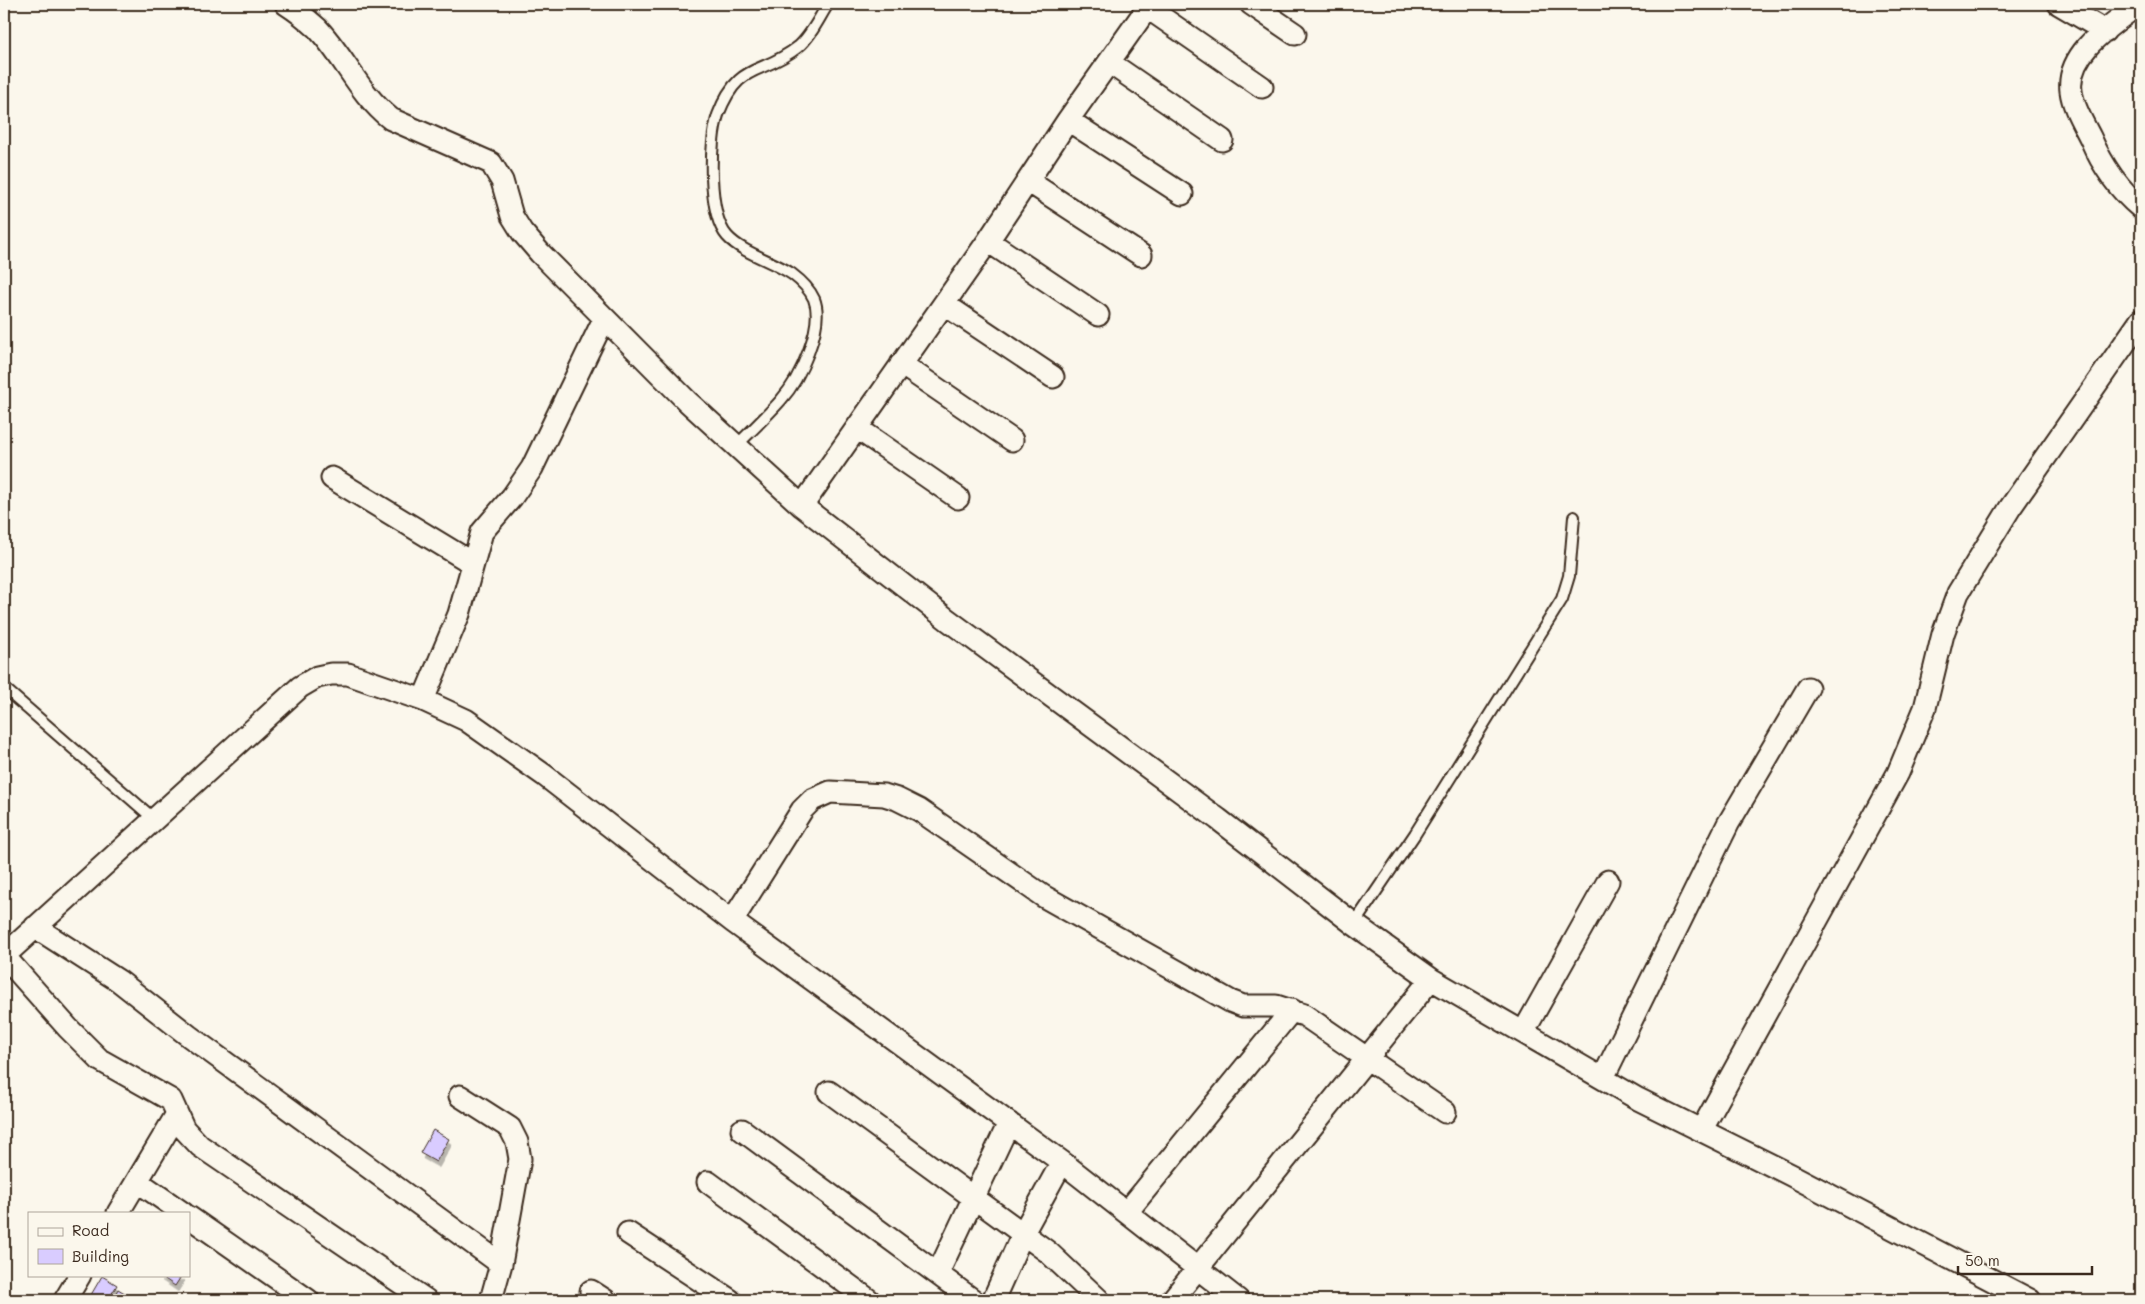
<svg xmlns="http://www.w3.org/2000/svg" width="2145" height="1304" viewBox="0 0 2145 1304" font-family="Mali,sans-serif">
<defs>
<filter id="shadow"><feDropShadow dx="3" dy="5.5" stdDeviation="0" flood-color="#0004"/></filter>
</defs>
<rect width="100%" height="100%" fill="#fbf7ec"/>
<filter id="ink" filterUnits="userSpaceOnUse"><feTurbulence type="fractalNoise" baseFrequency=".02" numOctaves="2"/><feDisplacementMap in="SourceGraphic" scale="10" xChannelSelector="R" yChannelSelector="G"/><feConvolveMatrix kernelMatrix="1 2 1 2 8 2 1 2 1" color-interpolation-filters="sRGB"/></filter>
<g filter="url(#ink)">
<!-- building -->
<path fill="#d9ccff" stroke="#3b2a1e" filter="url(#shadow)" d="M 433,1130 L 449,1139 L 436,1162 L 420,1153 Z
M 159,1275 L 182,1275 L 175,1286 Z
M 102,1276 L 117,1285 L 108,1300 L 88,1300 Z
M 118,1289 L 133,1298 L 132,1300 L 112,1300 Z"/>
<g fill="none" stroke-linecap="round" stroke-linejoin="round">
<!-- lane casing -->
<g stroke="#3b2a1e" stroke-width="14">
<path id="lane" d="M 736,446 C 751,431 767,416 781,400 C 799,380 825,326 814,299 C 810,290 800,280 792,274 C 773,261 742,253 727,236 C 708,214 709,142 718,115 C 739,60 760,77 798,47 C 811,36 819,18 828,4
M 4,688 L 154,819
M 1354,924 L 1415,834 L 1562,599 L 1569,576 L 1574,517"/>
</g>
<!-- street casing -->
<g stroke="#3b2a1e" stroke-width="25">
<path id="street" d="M 286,4 C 297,11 307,19 317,28 C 344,56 359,94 391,119 L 491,163 L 502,181 L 512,216 L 522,232 L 540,253 L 687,401 L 802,506 L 948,620 L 1218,819 L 1354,924 L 1431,979 L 1638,1099 L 1791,1175 L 2030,1300
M 1251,4 L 1295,34
M 2059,4 L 2105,31
M 2139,4 C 2113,24 2066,52 2071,91 C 2073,107 2083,123 2090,137 C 2102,165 2118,189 2141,208
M 1148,8 L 1262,87
M 1110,63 L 1222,140
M 1068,120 L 1182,194
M 1028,181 L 1141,255
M 988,241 L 1098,315
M 944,304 L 1053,377
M 901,364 L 1012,440
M 857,428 L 958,498
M 332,478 L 472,563
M 802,506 L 988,241 L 1068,120 L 1150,4
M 423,700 L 459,614 L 482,532 L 512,497 L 532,468 L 604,319
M 732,921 L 802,810 L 812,800 L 830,792 L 884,795 L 897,799 L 919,810 L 1043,896 L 1230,1001 L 1243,1006 L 1276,1006 L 1304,1015 L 1445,1112
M 35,927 L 119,981 L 189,1036 L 501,1264
M 1524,1031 L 1608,881
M 1603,1078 L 1728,824 L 1808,688
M 829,1092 L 1048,1252 L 1099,1300
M 460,1096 L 510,1128 L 517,1142 L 520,1159 L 501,1264 L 491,1300
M 1702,1129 L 1898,773 L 1925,708 L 1943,634 L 1958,593 L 2010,508 L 2141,320
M 742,1130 L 973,1300
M 137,1181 L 183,1213
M 708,1182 L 869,1300
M 1127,1212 L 1292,1010
M 118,1213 L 177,1114
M 189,1217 L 308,1300
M 628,1233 L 730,1300
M 938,1273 L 1009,1123
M 591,1291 L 605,1300
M 65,1300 L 80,1275
M 426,1300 L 200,1146 L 184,1129 L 171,1100 L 100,1060 L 68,1028 L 4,956 L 300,687 L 317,677 L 331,674 L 348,674 L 423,700 L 466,720 L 544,775 L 732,921 L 1062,1162 L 1238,1300
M 993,1300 L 1023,1233 L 1062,1162
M 1172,1300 L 1431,979"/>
</g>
<!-- lane -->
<use href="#lane" stroke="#fbf7ec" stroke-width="10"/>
<!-- street -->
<use href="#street" stroke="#fbf7ec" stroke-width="21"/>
</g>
</g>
<!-- margin -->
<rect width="2145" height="1304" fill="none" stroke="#fbf7ec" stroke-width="20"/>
<rect x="10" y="10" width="2125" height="1284" fill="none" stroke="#3b2a1e" stroke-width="2" filter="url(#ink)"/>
<!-- legend -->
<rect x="28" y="1212" width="162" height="65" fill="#fbf7ec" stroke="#aea59a"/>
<rect x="38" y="1228" width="25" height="8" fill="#fbf7ec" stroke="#aea59a"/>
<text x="72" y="1236" font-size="15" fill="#3b2a1e">Road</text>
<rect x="38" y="1249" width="25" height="15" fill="#d9ccff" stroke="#aea59a"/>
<text x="72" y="1262" font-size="15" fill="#3b2a1e">Building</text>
<!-- scale -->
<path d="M1958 1266v8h134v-8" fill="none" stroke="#3b2a1e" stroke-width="2.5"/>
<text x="1965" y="1266" font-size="15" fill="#3b2a1e" stroke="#fbf7ec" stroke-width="4" paint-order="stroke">50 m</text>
</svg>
